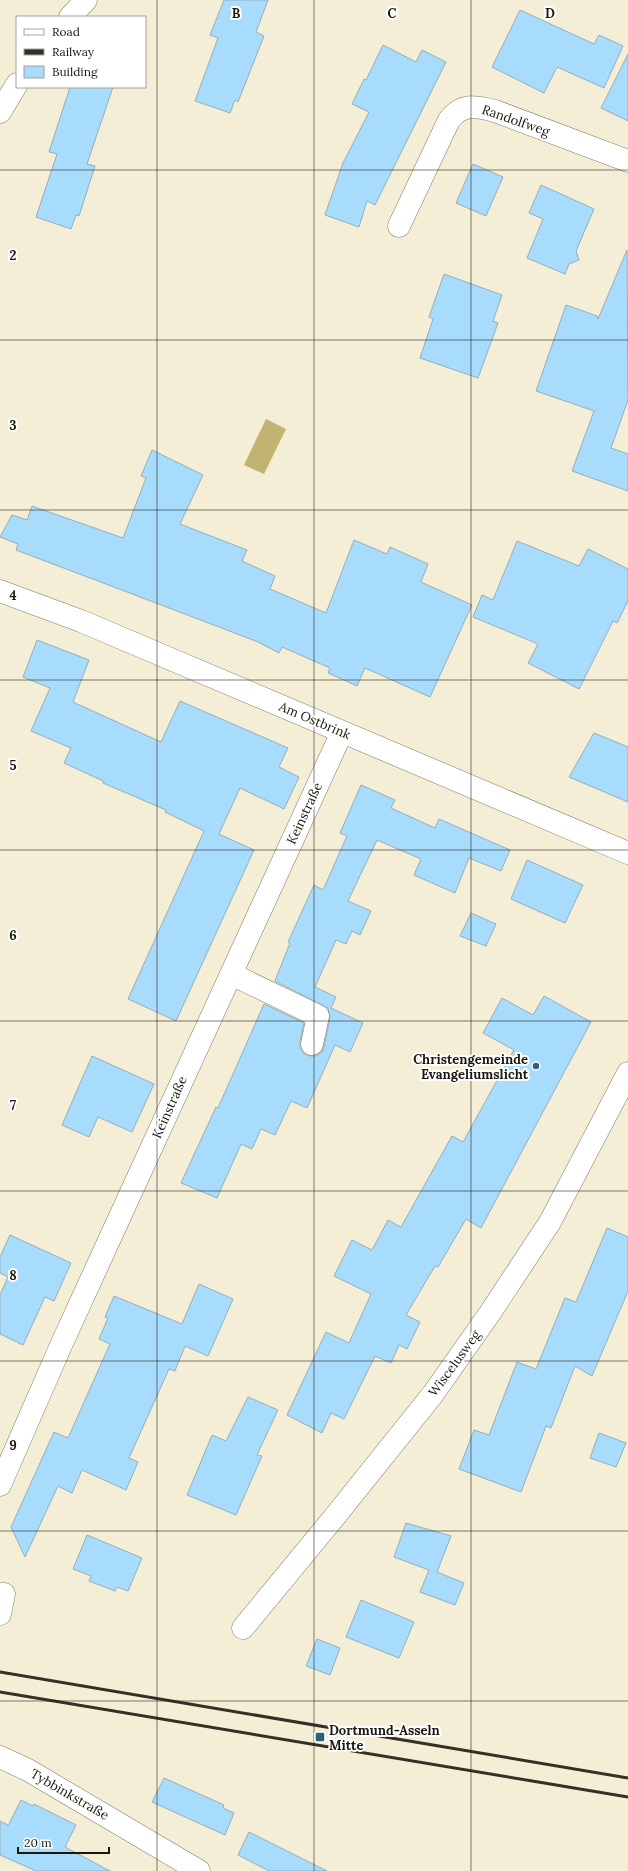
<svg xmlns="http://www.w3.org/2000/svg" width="628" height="1871" viewBox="0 0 628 1871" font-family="Lora,serif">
<rect width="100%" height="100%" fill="#f3eed5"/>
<!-- water -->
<path fill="#c1b371" d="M 266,419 L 286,429 L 264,474 L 244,465 Z"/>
<!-- building -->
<path fill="#a8dcfc" stroke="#96adbb" d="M 224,0 L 268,0 L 256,32 L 264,36 L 238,102 L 235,100 L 230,113 L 195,101 L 218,38 L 210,35 Z
M 520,10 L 594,44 L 599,35 L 623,46 L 604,88 L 557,67 L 544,93 L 492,67 Z
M 383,45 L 416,62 L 422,50 L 446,62 L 375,205 L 367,201 L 359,227 L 325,215 L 343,163 L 369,112 L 352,104 L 364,79 L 366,80 Z
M 628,54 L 628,121 L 601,108 Z
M 70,87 L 113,87 L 87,164 L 95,166 L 79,216 L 76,215 L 71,229 L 36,217 L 57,154 L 49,152 Z
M 473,164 L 503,177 L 486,216 L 456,203 Z
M 541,185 L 594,209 L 576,251 L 579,260 L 569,264 L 565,274 L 527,258 L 543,219 L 529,213 Z
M 627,250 L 628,400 L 611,448 L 628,454 L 628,491 L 572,471 L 594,411 L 536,391 L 566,305 L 597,316 L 598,319 Z
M 444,274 L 502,295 L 493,321 L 498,323 L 478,378 L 420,358 L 433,319 L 429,317 Z
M 152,450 L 203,475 L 180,524 L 247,550 L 242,561 L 275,576 L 270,589 L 326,613 L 354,540 L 387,554 L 390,547 L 428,564 L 421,582 L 472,605 L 430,697 L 365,668 L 357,686 L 328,673 L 330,668 L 282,647 L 279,653 L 258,642 L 156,603 L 16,550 L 18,544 L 0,537 L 12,515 L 27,520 L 32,506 L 123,538 L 146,478 L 141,476 Z
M 517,541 L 579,566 L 588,549 L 628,569 L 628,601 L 617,623 L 613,621 L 579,689 L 528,663 L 538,644 L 473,617 L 482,595 L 493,600 Z
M 37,640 L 89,660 L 73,702 L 161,742 L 180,701 L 288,748 L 279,767 L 299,777 L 284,809 L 240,788 L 219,834 L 254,850 L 176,1021 L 128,999 L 204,831 L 165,812 L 166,810 L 103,783 L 103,781 L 64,763 L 71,748 L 31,731 L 50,688 L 23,677 Z
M 594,733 L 628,747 L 628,802 L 569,777 Z
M 361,785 L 395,800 L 391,808 L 435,828 L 439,819 L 510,850 L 501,871 L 469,858 L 455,893 L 414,875 L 421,859 L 377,840 L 348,901 L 371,911 L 360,935 L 352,931 L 346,944 L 336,940 L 315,987 L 336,997 L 331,1008 L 363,1023 L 350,1052 L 335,1045 L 307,1108 L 291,1101 L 275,1135 L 261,1129 L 252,1149 L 241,1144 L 217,1198 L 181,1183 L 216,1107 L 218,1108 L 264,1004 L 304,1023 L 300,1042 L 300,1048 L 304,1054 L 310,1056 L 316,1056 L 322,1052 L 324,1047 L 330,1018 L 328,1008 L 275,981 L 290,943 L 288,942 L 314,885 L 323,890 L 347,836 L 340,833 Z
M 527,860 L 583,885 L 565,923 L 511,899 Z
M 471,913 L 496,924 L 486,946 L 460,936 Z
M 544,996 L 591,1022 L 481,1228 L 466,1219 L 438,1267 L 435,1266 L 406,1315 L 420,1322 L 407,1349 L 399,1345 L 391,1363 L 375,1356 L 344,1419 L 331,1413 L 322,1433 L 287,1415 L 326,1332 L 349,1343 L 371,1294 L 334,1276 L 352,1240 L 372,1250 L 388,1220 L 401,1227 L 452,1136 L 463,1142 L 514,1050 L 483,1033 L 502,998 L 533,1015 Z
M 92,1056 L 154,1084 L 132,1132 L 98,1117 L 89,1137 L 62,1125 Z
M 607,1228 L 628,1237 L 628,1291 L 592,1376 L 575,1366 L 551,1428 L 546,1426 L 521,1492 L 459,1469 L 474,1430 L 489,1435 L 517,1362 L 536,1369 L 565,1298 L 576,1302 Z
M 10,1235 L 71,1263 L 54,1301 L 45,1297 L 23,1345 L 0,1334 L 0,1295 L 8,1277 L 0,1273 L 0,1257 Z
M 199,1284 L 233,1299 L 208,1356 L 185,1346 L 175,1371 L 169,1369 L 129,1458 L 138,1462 L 126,1490 L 82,1470 L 72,1493 L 58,1486 L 25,1557 L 11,1527 L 54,1432 L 68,1438 L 110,1344 L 99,1339 L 108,1318 L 105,1317 L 114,1296 L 182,1324 Z
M 248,1397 L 278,1410 L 257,1455 L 262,1456 L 236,1515 L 187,1495 L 212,1435 L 226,1441 Z
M 599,1433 L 626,1443 L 616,1467 L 590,1458 Z
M 406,1523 L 451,1536 L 437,1572 L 464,1583 L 455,1605 L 420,1592 L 429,1570 L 394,1557 Z
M 87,1535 L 142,1558 L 128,1591 L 117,1587 L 115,1591 L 89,1581 L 91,1576 L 73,1569 Z
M 361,1600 L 414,1622 L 399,1658 L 346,1637 Z
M 317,1639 L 340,1648 L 330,1675 L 306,1666 Z
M 164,1778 L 224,1805 L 223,1808 L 234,1813 L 225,1835 L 152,1802 Z
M 21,1800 L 33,1806 L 34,1804 L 76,1825 L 65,1847 L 110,1871 L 36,1871 L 0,1855 L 0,1821 L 8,1825 L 9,1824 Z
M 249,1832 L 327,1871 L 269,1871 L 238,1855 Z"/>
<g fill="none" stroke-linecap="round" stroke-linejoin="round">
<!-- minor casing -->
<g stroke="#7e7a64" stroke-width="23">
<path id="minor" d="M 70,17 L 86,0
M 0,112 L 17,84
M 399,226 L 449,120 C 462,103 476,106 495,111 L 628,161
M 0,591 L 81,621 L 628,853
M 231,974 L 318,1016 L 312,1044
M 0,1485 L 62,1343 L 342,732
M 0,1594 L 4,1594 L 0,1614
M 243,1628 L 332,1520 L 433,1394 L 490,1313 L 550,1222 L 628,1073
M 0,1757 L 28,1770 L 199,1871"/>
</g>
<!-- minor -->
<use href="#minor" stroke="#fff" stroke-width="22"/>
<!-- rail -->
<path stroke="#333126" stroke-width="3" d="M 0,1672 L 628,1778
M 0,1692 L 628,1797"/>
</g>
<!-- grid -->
<path fill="none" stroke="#19170e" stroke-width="1" stroke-opacity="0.55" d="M 157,0 L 157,1871M 314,0 L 314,1871M 471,0 L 471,1871M 0,170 L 628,170M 0,340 L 628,340M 0,510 L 628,510M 0,680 L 628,680M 0,850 L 628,850M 0,1021 L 628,1021M 0,1191 L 628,1191M 0,1361 L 628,1361M 0,1531 L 628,1531M 0,1701 L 628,1701"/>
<!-- markers -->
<g fill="#2d607d" stroke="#fff" stroke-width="1.5">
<circle cx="536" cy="1066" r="4"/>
<rect x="315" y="1732" width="10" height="10" rx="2"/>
</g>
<g text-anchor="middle" stroke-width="4" stroke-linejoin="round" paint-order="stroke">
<!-- street labels -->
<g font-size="13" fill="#19170e" stroke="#fff">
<text transform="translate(516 120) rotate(19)" y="5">Randolfweg</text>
<text transform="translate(315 720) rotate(23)" y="5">Am Ostbrink</text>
<text transform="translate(304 813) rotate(-65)" y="5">Keinstraße</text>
<text transform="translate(169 1107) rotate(-66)" y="5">Keinstraße</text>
<text transform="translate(454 1363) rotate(-54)" y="5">Wiscelusweg</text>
<text transform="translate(70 1794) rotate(30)" y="5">Tybbinkstraße</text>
</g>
<!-- poi labels -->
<g font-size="13" font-weight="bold" fill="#19170e" stroke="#fff" text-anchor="end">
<text x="528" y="1064">Christengemeinde<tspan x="528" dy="15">Evangeliumslicht</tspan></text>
<text x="329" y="1735" text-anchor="start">Dortmund-Asseln<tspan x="329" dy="15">Mitte</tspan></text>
</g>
</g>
<g font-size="13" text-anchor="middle" font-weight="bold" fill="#19170e" stroke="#fff" stroke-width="4" stroke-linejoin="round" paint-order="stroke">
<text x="236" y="18">B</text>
<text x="392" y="18">C</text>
<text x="550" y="18">D</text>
<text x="13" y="260">2</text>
<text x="13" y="430">3</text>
<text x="13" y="600">4</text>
<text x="13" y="770">5</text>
<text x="13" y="940">6</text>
<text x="13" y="1110">7</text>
<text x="13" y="1280">8</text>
<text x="13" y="1450">9</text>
</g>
<!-- legend -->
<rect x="16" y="16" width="130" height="72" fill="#ffffff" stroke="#a3a29f"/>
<rect x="24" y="29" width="20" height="6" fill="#ffffff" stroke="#a3a29f"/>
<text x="52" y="36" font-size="12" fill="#19170e">Road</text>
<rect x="24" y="49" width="20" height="6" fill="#333126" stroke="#a3a29f"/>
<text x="52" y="56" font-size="12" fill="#19170e">Railway</text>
<rect x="24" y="66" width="20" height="12" fill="#a8dcfc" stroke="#a3a29f"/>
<text x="52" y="76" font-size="12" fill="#19170e">Building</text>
<!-- scale -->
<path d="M18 1847v6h91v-6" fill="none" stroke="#19170e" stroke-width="2"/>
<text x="24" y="1847" font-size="12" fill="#19170e" stroke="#ffffff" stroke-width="3" paint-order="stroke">20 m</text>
</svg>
